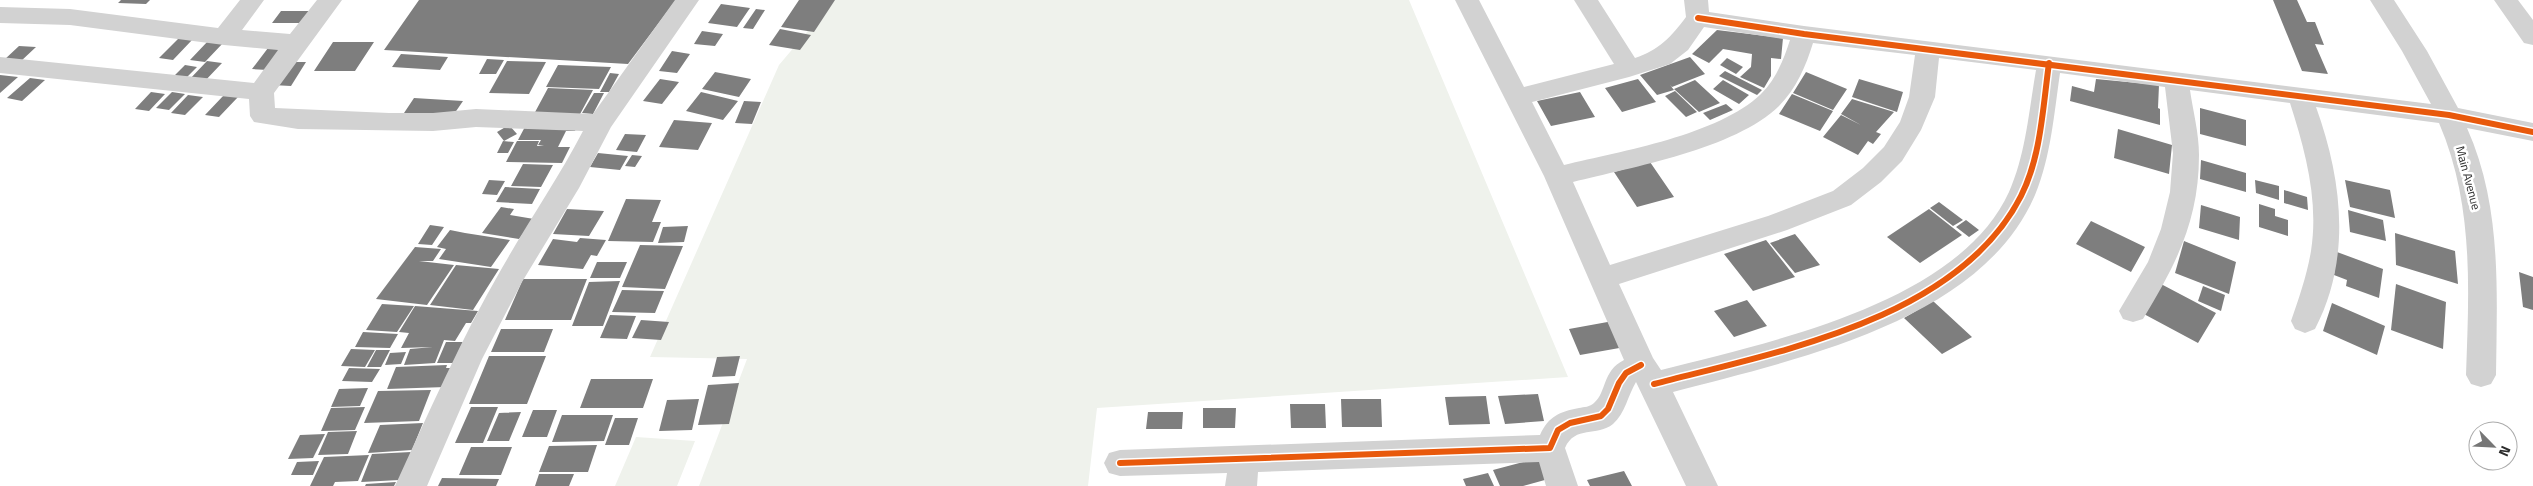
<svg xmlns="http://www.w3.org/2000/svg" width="2533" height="486" viewBox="0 0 2533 486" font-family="'Titillium Web',sans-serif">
<rect width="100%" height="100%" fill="#fff"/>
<!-- green -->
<path fill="#eff2ec" d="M 834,0 L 1409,0 L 1568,377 L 1097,408 L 1088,486 L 699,486 L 747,359 L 650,357 L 779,65 Z
M 636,437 L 695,441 L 677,486 L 615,486 Z"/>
<!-- building -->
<path fill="#7e7e7e" d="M 121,0 L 150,0 L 146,4 L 118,3 Z
M 419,0 L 676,0 L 628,64 L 384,50 Z
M 799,0 L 835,0 L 814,32 L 781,27 Z
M 2273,0 L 2297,0 L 2307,22 L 2315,22 L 2324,45 L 2315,44 L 2328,74 L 2302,71 Z
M 721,4 L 750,8 L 737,27 L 708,23 Z
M 756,9 L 765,10 L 753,29 L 743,28 Z
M 281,11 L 312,11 L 303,23 L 272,23 Z
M 780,29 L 811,35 L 800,50 L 769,45 Z
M 1717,30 L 1783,38 L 1781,59 L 1771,58 L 1771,76 L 1764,88 L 1740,77 L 1751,67 L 1752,54 L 1723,49 L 1709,63 L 1692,54 Z
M 702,31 L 723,34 L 715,46 L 694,44 Z
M 179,38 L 192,40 L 173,60 L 159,58 Z
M 208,41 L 223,43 L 205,62 L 190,60 Z
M 333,42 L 374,42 L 355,71 L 314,71 Z
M 19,46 L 36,47 L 20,62 L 4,60 Z
M 268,48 L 284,49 L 268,70 L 252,69 Z
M 672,51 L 690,54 L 677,73 L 659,71 Z
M 401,54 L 448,57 L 440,70 L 392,67 Z
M 1690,57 L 1705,74 L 1672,87 L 1670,85 L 1674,90 L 1657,95 L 1640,75 Z
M 1727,58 L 1743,67 L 1736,74 L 1720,65 Z
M 487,59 L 504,60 L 496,74 L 479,74 Z
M 207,61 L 222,63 L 203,83 L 188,81 Z
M 507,61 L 546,62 L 529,94 L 489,93 Z
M 288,62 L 306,62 L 291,86 L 272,85 Z
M 185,65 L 197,67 L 184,80 L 172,78 Z
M 558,65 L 611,67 L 599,89 L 546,87 Z
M 1725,71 L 1762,90 L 1757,95 L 1719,76 Z
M 715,72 L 751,79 L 739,97 L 702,89 Z
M 1806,72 L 1847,89 L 1833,110 L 1793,93 Z
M 610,73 L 619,74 L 609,92 L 600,92 Z
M 0,75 L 18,77 L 0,93 Z
M 30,78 L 45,80 L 22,101 L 7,98 Z
M 660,79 L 679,82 L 662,104 L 643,101 Z
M 1638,79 L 1656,102 L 1622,112 L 1605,88 Z
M 1859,79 L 1903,92 L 1897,112 L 1852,97 Z
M 2096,79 L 2159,85 L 2158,108 L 2160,109 L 2160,125 L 2070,101 L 2072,86 L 2094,92 Z
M 1695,80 L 1720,103 L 1699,112 L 1674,89 Z
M 1723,80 L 1749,95 L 1739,104 L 1713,89 Z
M 548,88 L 593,90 L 579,116 L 534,114 Z
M 1675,91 L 1697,112 L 1686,117 L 1665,96 Z
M 151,92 L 165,94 L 149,111 L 135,109 Z
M 172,92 L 185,94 L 169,110 L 156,108 Z
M 701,92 L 738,101 L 723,120 L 686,111 Z
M 1580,92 L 1595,117 L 1551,126 L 1537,101 Z
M 594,93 L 604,93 L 593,114 L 582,113 Z
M 1792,94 L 1833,111 L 1820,131 L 1779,114 Z
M 188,95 L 203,97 L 185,115 L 171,113 Z
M 224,95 L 238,97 L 219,117 L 205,115 Z
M 414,98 L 463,101 L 450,120 L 400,119 Z
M 1852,99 L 1894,112 L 1876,132 L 1881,134 L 1873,144 L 1868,141 L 1858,155 L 1823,137 L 1841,115 L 1861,125 L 1841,114 Z
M 744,101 L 761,102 L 752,124 L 735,123 Z
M 1726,104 L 1733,110 L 1710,120 L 1703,113 Z
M 2200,108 L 2246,120 L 2246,146 L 2200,134 Z
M 674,120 L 712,123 L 698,150 L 659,147 Z
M 527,123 L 578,124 L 575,131 L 566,131 L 558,147 L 570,147 L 562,163 L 506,162 L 517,141 L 539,141 L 537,146 L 544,146 L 538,145 L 541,140 L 518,140 Z
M 509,125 L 517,134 L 504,141 L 497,132 Z
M 2118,129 L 2172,145 L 2169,174 L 2114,158 Z
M 625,134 L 646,135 L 637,152 L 616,150 Z
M 503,141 L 514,142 L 508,153 L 497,153 Z
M 598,153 L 628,156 L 620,170 L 590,167 Z
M 632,155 L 642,156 L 635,167 L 625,166 Z
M 2201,160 L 2246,173 L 2246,192 L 2200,179 Z
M 1650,162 L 1674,197 L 1637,207 L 1614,172 Z
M 523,164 L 553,165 L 541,187 L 511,186 Z
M 489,180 L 505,181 L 497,195 L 482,194 Z
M 2255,180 L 2279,186 L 2279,200 L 2256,193 Z
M 2345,180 L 2390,190 L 2395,218 L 2350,207 Z
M 505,187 L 540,189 L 532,204 L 496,202 Z
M 2284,190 L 2307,197 L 2308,210 L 2284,203 Z
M 626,199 L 661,200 L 652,222 L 661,222 L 653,242 L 608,241 Z
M 1939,202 L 1963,220 L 1953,226 L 1930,208 Z
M 2259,204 L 2275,209 L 2275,216 L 2288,220 L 2288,236 L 2259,227 Z
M 2201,205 L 2240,217 L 2239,240 L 2199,228 Z
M 501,207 L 514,209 L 510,215 L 534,219 L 519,239 L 482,233 Z
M 567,209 L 604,211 L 589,236 L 553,234 Z
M 1929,209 L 1962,235 L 1920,263 L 1887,237 Z
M 2348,210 L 2383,220 L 2386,241 L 2350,232 Z
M 1966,220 L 1979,230 L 1969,237 L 1956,227 Z
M 2091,221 L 2145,247 L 2131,272 L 2076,244 Z
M 430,225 L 444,227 L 432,245 L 418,244 Z
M 688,226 L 684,242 L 658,243 L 663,227 Z
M 450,230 L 465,233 L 510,240 L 491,267 L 439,259 L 446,249 L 437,247 Z
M 2395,233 L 2455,251 L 2458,284 L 2396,265 Z
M 1795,234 L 1820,265 L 1795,273 L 1770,243 Z
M 580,238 L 606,240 L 597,256 L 591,255 L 583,269 L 538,265 L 553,239 L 577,242 Z
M 1766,240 L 1795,277 L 1753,291 L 1724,254 Z
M 2184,241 L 2236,262 L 2229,294 L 2175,273 Z
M 640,245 L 683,246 L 665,289 L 622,287 Z
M 415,247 L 441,249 L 433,261 L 419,261 L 454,265 L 427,305 L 376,299 Z
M 2337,252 L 2383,269 L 2379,298 L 2346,286 L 2347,280 L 2334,275 Z
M 597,262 L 627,262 L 620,278 L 590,278 Z
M 456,265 L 499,269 L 473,310 L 430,305 Z
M 2519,272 L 2533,277 L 2533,310 L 2523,307 Z
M 523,279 L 587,279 L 571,320 L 505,320 Z
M 620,281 L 603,326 L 572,326 L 589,282 Z
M 2161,284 L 2216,313 L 2198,343 L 2142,313 Z
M 2396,284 L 2446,302 L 2443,349 L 2391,330 Z
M 2203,286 L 2225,295 L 2221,311 L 2198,301 Z
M 622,290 L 664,291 L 655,313 L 612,312 Z
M 1747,300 L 1767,326 L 1734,337 L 1714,311 Z
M 1933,301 L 1972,337 L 1942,354 L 1904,318 Z
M 2332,303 L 2385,326 L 2377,355 L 2323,331 Z
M 382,304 L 414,306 L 397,332 L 366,330 Z
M 415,306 L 478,311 L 471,323 L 466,323 L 455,341 L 444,340 L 435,363 L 404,365 L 410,349 L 433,347 L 401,348 L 409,333 L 399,332 Z
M 610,315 L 636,316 L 627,339 L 600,338 Z
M 641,320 L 669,322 L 661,340 L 632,338 Z
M 1613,321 L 1625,347 L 1580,355 L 1569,329 Z
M 501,329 L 553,329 L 544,352 L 491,352 Z
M 363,332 L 398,334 L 390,348 L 355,347 Z
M 446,342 L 463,342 L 453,363 L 437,363 Z
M 351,349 L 375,350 L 365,367 L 341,366 Z
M 376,350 L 390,350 L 381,367 L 367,367 Z
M 406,352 L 401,364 L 385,365 L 390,353 Z
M 489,356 L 546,356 L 527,404 L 469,404 Z
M 740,356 L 735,376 L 712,377 L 717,357 Z
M 447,365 L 446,368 L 453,368 L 446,387 L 387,389 L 396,367 Z
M 349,368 L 380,369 L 372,382 L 342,381 Z
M 591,379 L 653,379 L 643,408 L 580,408 Z
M 739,383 L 729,424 L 698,425 L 708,385 Z
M 368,388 L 360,406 L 331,407 L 339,389 Z
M 431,390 L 419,421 L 364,423 L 378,391 Z
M 1538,394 L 1544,421 L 1505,424 L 1498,396 Z
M 1486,396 L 1490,424 L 1449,425 L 1445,397 Z
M 699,399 L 692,430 L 659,431 L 667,400 Z
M 1341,399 L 1381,399 L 1382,427 L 1342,427 Z
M 1290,404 L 1325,404 L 1326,428 L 1291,428 Z
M 365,407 L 355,430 L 321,431 L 331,408 Z
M 471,407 L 498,407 L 483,443 L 455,443 Z
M 1203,408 L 1236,408 L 1235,428 L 1203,428 Z
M 533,410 L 557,410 L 547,437 L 522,437 Z
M 521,412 L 509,441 L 487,441 L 499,413 Z
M 1148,412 L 1183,412 L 1182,429 L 1146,429 Z
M 562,415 L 613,415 L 604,441 L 552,442 Z
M 615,418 L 638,418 L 629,445 L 605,445 Z
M 423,423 L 412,450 L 368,453 L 380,425 Z
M 357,431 L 348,454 L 318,455 L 328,432 Z
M 325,434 L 313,458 L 288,459 L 300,435 Z
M 597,445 L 588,472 L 539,472 L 549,446 Z
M 471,447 L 512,447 L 501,475 L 459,475 Z
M 411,452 L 400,480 L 361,482 L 372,454 Z
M 369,455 L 358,481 L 335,482 L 333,486 L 310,486 L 324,457 Z
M 1542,457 L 1552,478 L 1523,486 L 1500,486 L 1493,470 Z
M 319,461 L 313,475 L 291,475 L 297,462 Z
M 1624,471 L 1632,486 L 1590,486 L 1587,480 Z
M 1488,473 L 1494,486 L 1466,486 L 1463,479 Z
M 539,474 L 574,474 L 569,486 L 535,486 Z
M 442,478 L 499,479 L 496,486 L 438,486 Z
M 396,482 L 394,486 L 365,486 L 366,484 Z"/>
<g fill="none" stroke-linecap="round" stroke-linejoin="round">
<!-- minor -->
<path fill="#d2d2d2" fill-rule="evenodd" d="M 240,0 L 264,0 L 242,30 L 290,34 L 317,0 L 342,0 L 274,93 L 275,108 L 389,113 L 433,113 L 476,109 L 593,114 L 675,0 L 699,0 L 611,127 L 579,188 L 522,282 L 482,359 L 427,486 L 395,486 C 429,412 461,339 502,268 C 528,222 558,179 583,131 L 476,127 L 433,131 L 298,129 L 254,122 L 250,116 L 249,99 L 0,73 L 0,57 L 254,83 L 278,50 L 224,45 L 70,25 L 0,23 L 0,7 L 70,9 L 218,28 Z
M 1455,0 L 1479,0 L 1524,87 L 1614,64 L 1574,0 L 1598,0 L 1635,58 C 1659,50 1671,37 1686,17 L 1684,0 L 1708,0 L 1709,12 L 1804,26 L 2431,104 L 2402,51 L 2370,0 L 2394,0 L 2427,51 L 2458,108 L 2533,123 L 2533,141 L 2467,128 C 2502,206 2497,291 2496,375 L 2491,384 L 2481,387 L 2471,384 L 2466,375 C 2469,289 2474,204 2439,123 L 2316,107 C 2342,179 2352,258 2315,329 L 2305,333 L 2295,329 L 2291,321 C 2299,298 2307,275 2311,251 C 2319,200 2305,150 2290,103 L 2190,90 C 2193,111 2199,133 2199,155 C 2199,221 2176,264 2143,319 L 2133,322 L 2123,319 L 2119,311 L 2148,262 L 2161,229 L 2170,192 L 2173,153 L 2165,87 L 2060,73 C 2054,114 2051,156 2035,195 C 1981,322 1793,360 1673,392 L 1718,486 L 1686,486 L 1636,382 C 1628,395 1625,414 1613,424 C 1597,437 1575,425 1565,448 L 1578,486 L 1546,486 L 1539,462 L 1258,472 L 1257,486 L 1225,486 L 1227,473 L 1120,476 L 1109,473 L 1104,463 L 1109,453 L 1120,450 L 1540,435 C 1549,416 1559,412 1579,408 C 1584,407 1590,407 1594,403 C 1607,392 1602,371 1624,360 L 1544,176 ZM 1704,27 L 1790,40 C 1784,59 1776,79 1761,94 C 1718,135 1622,151 1564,165 L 1532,102 L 1629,77 L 1670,64 L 1688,50 ZM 1813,43 L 1915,55 L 1909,97 L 1900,122 L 1884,147 L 1863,168 L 1833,191 L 1768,216 L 1610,265 L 1573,182 C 1632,167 1735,149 1779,106 C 1796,89 1806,66 1813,43 ZM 1939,58 L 2036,70 C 2029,110 2026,154 2009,192 C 1958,304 1769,342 1661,370 L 1653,358 L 1619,284 L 1787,230 L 1851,205 L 1881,182 L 1902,161 L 1921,130 L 1935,97 Z
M 2494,0 L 2518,0 L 2533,20 L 2533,45 L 2524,43 Z"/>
<!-- cycleway casing -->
<g stroke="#fff" stroke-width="9">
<path id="cycleway" d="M 1698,18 L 1804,34 L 2449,115 L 2533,132
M 1654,384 C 1776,352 1958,320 2021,196 C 2041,157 2043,106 2049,63
M 1120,463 L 1550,448 L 1558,430 L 1570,423 L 1601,416 L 1608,409 L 1619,383 L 1626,373 L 1641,365"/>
</g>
<!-- cycleway -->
<use href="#cycleway" stroke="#e8590c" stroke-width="6"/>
</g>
<g text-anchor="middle" stroke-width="5" stroke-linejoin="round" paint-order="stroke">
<!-- street labels -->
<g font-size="12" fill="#2d2d2d" stroke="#fff">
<text transform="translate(2468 178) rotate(75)" y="4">Main Avenue</text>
</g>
</g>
<!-- north arrow -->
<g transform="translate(2493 446) rotate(114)"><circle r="24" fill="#ffffff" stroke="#ababab"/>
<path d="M0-4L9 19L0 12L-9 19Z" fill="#767676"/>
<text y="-8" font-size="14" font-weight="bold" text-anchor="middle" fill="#2d2d2d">N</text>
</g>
</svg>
